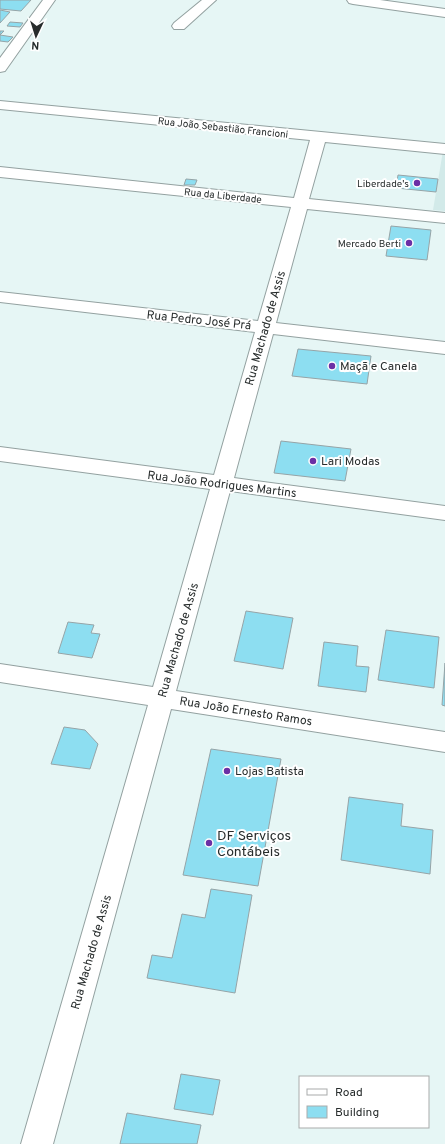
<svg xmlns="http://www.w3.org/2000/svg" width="445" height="1144" viewBox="0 0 445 1144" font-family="Overpass,sans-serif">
<rect width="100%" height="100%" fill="#e6f6f5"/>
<!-- built -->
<path fill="#d2eae9" d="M 443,151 L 445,151 L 445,211 L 433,210 Z"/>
<!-- building -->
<path fill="#8ddef1" stroke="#96a4a7" d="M 0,0 L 31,0 L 21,11 L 0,9 Z
M 0,10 L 10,12 L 0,23 Z
M 10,22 L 23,23 L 20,27 L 7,26 Z
M 0,31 L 4,31 L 0,35 L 13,37 L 8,42 L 0,41 Z
M 398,175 L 438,179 L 436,192 L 396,188 Z
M 186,179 L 197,180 L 195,185 L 184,185 Z
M 391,226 L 431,230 L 427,260 L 386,256 Z
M 298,349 L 371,356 L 367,384 L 292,376 Z
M 281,441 L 351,449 L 345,481 L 274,473 Z
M 246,611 L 293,618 L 283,669 L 234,661 Z
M 68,622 L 94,625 L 91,633 L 100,634 L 92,658 L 58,653 Z
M 386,630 L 439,637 L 434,688 L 378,680 Z
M 324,642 L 358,646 L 356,666 L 369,667 L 366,692 L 318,686 Z
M 445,663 L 445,706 L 442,705 Z
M 64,727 L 85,730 L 98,744 L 90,769 L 51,764 Z
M 211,749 L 281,759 L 258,886 L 183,875 Z
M 349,797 L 403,804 L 401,826 L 433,830 L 430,874 L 341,860 Z
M 211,889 L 252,895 L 235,993 L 147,978 L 152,955 L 172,958 L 182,914 L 205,918 Z
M 181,1074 L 220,1080 L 213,1115 L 174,1109 Z
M 127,1113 L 201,1125 L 197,1144 L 120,1144 Z"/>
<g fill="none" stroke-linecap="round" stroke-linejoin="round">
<!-- minor casing -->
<g stroke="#93a1a0" stroke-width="2">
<path id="minor" d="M 43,0 L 55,0 L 5,71 L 0,72 L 0,58 Z
M 202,0 L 216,0 L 184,29 L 174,29 L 172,26 L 174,23 Z
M 347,0 L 380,0 L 445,9 L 445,17 L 353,4 L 349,3 Z
M 0,101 L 445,144 L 445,154 L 325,142 L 309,199 L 445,213 L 445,223 L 307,209 L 276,323 L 445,342 L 445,354 L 273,334 L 234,478 L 445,506 L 445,520 L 230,491 L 176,691 L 445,732 L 445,752 L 171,709 L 53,1144 L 21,1144 L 148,705 L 0,682 L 0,664 L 153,687 L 210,489 L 0,461 L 0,447 L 214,475 L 255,332 L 0,302 L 0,292 L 258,321 L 291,207 L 0,177 L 0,167 L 294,198 L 310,140 L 0,109 Z"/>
</g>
<!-- minor -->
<use href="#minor" fill="#fff" fill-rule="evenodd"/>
</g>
<!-- markers -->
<g fill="#6b2fa5" stroke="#fff" stroke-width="1.5">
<circle cx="417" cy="183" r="4"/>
<circle cx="409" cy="243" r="4"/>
<circle cx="332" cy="366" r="4"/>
<circle cx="313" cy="461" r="4"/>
<circle cx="227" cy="771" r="4"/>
<circle cx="209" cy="843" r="4"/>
</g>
<g text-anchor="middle" stroke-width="4" stroke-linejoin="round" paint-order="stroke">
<!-- far-street labels -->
<g font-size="10" fill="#272c2c" stroke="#fff">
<text transform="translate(223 127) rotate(6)" y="4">Rua João Sebastião Francioni</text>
<text transform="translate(223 195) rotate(6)" y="4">Rua da Liberdade</text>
</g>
<!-- far-poi labels -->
<g font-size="10" fill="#272c2c" stroke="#fff" text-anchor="end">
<text x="409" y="187">Liberdade's</text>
<text x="401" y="247">Mercado Berti</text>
</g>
<!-- street labels -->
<g font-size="12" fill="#272c2c" stroke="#fff">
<text transform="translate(199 320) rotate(6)" y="4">Rua Pedro José Prá</text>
<text transform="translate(265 328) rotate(-74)" y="4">Rua Machado de Assis</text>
<text transform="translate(222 484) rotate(7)" y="4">Rua João Rodrigues Martins</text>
<text transform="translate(178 640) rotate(-74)" y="4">Rua Machado de Assis</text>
<text transform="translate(246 711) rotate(9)" y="4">Rua João Ernesto Ramos</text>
<text transform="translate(91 952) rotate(-74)" y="4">Rua Machado de Assis</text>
</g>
<!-- poi labels -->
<g font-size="12" fill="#272c2c" stroke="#fff" text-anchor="start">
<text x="340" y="370">Maçã e Canela</text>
<text x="321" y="465">Lari Modas</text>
<text x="235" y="775">Lojas Batista</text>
</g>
<!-- near-poi labels -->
<g font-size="14" fill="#272c2c" stroke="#fff" text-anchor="start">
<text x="217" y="840">DF Serviços<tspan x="217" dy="16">Contábeis</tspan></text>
</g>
</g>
<!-- legend -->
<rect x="299" y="1076" width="130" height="52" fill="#ffffff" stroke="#a9abab"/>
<rect x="307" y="1089" width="20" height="6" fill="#ffffff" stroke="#a9abab"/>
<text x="335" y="1096" font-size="12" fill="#272c2c">Road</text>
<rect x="307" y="1106" width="20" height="12" fill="#8ddef1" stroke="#a9abab"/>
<text x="335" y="1116" font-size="12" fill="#272c2c">Building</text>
<!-- north arrow -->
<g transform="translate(36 36) rotate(184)" stroke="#ffffff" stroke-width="3" paint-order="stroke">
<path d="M0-3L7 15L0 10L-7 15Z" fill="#272c2c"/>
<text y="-6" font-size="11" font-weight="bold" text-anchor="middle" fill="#272c2c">N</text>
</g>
</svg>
